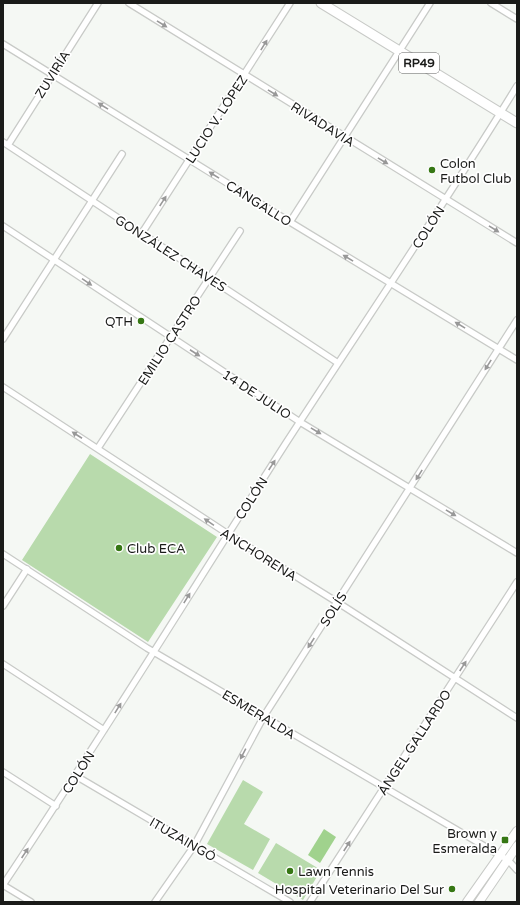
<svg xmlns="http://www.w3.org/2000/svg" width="520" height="905" viewBox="0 0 520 905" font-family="'Varela Round',sans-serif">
<rect width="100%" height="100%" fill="#f5f8f4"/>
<!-- grass -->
<path fill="#b8daac" d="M 90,454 L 217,537 L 148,642 L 22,560 Z
M 243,780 L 263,792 L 244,824 L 270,839 L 253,870 L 207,844 Z
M 276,843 L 321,870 L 303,900 L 258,873 Z"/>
<!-- water -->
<path fill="#a0d28d" d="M 324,829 L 336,837 L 320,863 L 308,855 Z"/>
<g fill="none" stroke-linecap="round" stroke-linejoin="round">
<!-- street casing -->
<g stroke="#c8cac7" stroke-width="8">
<path id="street" d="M 129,3 L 517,243
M 491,3 L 517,19
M 3,44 L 290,222 L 517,360
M 3,142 L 338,363
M 8,145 L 98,3
M 290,222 L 430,3
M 3,226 L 300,422 L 517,553
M 142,233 L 290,3
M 3,339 L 122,154
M 3,387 L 228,534 L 337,602 L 517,718
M 98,448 L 240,231
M 3,554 L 147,648 L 508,860 L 517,870
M 3,606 L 27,569
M 3,664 L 104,730
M 3,772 L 56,806
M 76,776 L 290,902
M 3,885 C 100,740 192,590 286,443 C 363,324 443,207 517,86
M 3,885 L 31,902
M 155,902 L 194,846 L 264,716 L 517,320
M 310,902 L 517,582"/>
</g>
<!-- secondary casing -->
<g stroke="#c8cac7" stroke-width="10">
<path id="secondary" d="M 467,902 L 517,831
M 479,902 L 517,846"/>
</g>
<!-- primary casing -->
<g stroke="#c8cac7" stroke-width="11">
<path id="primary" d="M 321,3 L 517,123"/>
</g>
<!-- street -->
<use href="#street" stroke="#fff" stroke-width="5.5"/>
<!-- secondary -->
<use href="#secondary" stroke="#fff" stroke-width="8"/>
<!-- primary -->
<use href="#primary" stroke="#fff" stroke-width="9"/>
</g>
<!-- one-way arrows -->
<defs><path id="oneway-solid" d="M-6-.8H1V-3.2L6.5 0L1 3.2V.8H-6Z"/></defs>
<g fill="#989898">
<use href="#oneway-solid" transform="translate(162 24) rotate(32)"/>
<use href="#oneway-solid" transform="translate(264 45) rotate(-58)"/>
<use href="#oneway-solid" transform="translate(273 93) rotate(32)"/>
<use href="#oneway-solid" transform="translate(103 106) rotate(-148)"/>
<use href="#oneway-solid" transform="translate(383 161) rotate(31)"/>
<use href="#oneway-solid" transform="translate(214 175) rotate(-148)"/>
<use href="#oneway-solid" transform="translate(163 201) rotate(-57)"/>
<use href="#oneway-solid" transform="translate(494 229) rotate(32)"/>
<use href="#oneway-solid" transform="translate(348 258) rotate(-149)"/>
<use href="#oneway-solid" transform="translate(87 282) rotate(34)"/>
<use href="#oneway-solid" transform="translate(460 325) rotate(-149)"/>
<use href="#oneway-solid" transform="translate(195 353) rotate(33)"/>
<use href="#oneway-solid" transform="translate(488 365) rotate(122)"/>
<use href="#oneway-solid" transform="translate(316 431) rotate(31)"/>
<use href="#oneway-solid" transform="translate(77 435) rotate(-147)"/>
<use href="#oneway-solid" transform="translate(272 465) rotate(-57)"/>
<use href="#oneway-solid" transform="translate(419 475) rotate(122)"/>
<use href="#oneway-solid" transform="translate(451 513) rotate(31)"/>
<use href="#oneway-solid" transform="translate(209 522) rotate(-146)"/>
<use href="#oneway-solid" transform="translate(187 598) rotate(-58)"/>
<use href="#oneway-solid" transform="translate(311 643) rotate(123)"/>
<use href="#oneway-solid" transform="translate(463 666) rotate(-57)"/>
<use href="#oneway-solid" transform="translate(118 708) rotate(-58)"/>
<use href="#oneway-solid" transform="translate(243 754) rotate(118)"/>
<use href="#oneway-solid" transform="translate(347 846) rotate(-57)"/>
<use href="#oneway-solid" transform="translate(25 853) rotate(-56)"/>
</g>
<!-- markers -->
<g fill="#367714" stroke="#fff" stroke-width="1.5">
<circle cx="432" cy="170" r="4"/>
<circle cx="141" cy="321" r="4"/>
<circle cx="119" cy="548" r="4"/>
<rect x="501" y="836" width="8" height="8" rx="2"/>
<circle cx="290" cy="871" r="4"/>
<circle cx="452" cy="889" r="4"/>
</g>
<g text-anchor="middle" stroke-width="3.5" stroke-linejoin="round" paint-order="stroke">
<!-- shield labels -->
<rect fill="#fff" stroke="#5f5f5e" stroke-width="1" x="399" y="53" width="40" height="20" rx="3"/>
<g font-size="12" font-weight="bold" fill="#1a1b19">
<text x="419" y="67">RP49</text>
</g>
<!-- street labels -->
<g font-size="13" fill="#1a1b19" stroke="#fff">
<text transform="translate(52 74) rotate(-58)" y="5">ZUVIRÍA</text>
<text transform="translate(216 119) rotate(-57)" y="5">LUCIO V. LÓPEZ</text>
<text transform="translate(323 124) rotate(32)" y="5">RIVADAVIA</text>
<text transform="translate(259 203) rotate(32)" y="5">CANGALLO</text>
<text transform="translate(428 227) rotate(-57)" y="5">COLÓN</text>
<text transform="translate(171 253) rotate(33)" y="5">GONZÁLEZ CHAVES</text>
<text transform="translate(169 340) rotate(-57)" y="5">EMILIO CASTRO</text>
<text transform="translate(257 394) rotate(33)" y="5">14 DE JULIO</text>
<text transform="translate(251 498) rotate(-57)" y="5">COLÓN</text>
<text transform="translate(259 554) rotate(32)" y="5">ANCHORENA</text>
<text transform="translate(333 609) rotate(-57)" y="5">SOLÍS</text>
<text transform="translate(259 714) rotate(31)" y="5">ESMERALDA</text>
<text transform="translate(414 742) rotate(-57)" y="5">ÁNGEL GALLARDO</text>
<text transform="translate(78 772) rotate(-57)" y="5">COLÓN</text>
<text transform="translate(183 839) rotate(30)" y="5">ITUZAINGÓ</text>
</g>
<!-- poi labels -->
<g font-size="13" fill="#1a1b19" stroke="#fff" text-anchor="start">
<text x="440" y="168">Colon<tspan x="440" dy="15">Futbol Club</tspan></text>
<text x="133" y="326" text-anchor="end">QTH</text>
<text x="127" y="553">Club ECA</text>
<text x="497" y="838" text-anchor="end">Brown y<tspan x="497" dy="15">Esmeralda</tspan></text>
<text x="298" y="876">Lawn Tennis</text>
<text x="444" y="894" text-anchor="end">Hospital Veterinario Del Sur</text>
</g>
</g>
<!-- border -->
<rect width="520" height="905" fill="none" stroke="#1a1b19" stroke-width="8"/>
</svg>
